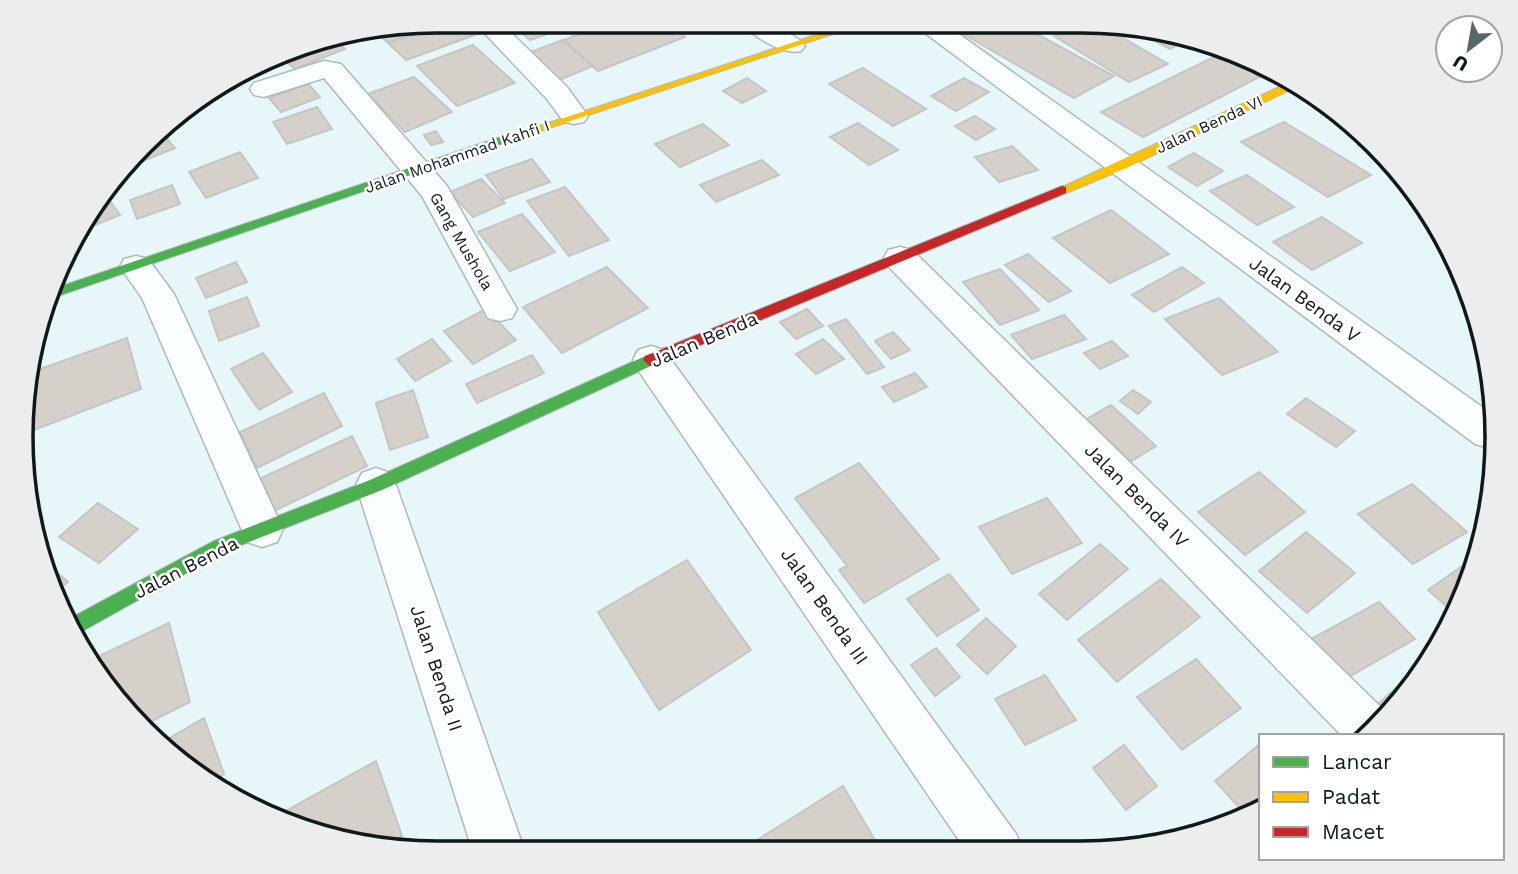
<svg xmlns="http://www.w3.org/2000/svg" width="1518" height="874" viewBox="0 0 1518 874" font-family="'Work Sans',sans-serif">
<rect width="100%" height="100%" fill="#e7f6f8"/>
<!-- building -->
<path fill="#d5d0ca" stroke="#c3c6c5" stroke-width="2" d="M 437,21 L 455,21 L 388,43 L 376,31 Z
M 455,21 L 467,21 L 480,33 L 406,60 L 388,43 Z
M 516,21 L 584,21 L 530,40 L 510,23 Z
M 615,21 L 663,21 L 685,37 L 598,71 L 563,40 Z
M 699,21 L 743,21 L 744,22 L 716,34 Z
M 979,22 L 1015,22 L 1114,76 L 1074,98 L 958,31 Z
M 1089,22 L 1095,22 L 1168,64 L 1129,82 L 1054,36 Z
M 1127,26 L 1163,33 L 1182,42 L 1170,49 Z
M 332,38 L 345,49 L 295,69 L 280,56 L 304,43 Z
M 563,40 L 593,66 L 559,80 L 528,53 Z
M 473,45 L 515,83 L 457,106 L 417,66 Z
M 1228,50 L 1271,71 L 1143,137 L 1101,112 Z
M 863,68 L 926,109 L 893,126 L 829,84 Z
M 414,77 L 452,112 L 405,132 L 368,94 Z
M 747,78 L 766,91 L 742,103 L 723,91 Z
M 964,78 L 989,92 L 956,111 L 931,96 Z
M 308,84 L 320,97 L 281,112 L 269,98 Z
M 317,107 L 332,129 L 287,144 L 273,122 Z
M 975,116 L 995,129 L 976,140 L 955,126 Z
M 1284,122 L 1371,175 L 1328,197 L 1241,142 Z
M 858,123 L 898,150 L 869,165 L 830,137 Z
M 703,124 L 729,145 L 680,167 L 655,144 Z
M 436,131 L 443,142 L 431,145 L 424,135 Z
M 161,132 L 175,148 L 126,168 Z
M 1012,146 L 1038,170 L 999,182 L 975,157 Z
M 240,152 L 258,178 L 206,198 L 189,172 Z
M 1194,153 L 1223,171 L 1197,186 L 1168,167 Z
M 532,159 L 550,182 L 504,199 L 486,175 Z
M 762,160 L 779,175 L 716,202 L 700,185 Z
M 1247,175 L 1294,207 L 1257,225 L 1210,191 Z
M 481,179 L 505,203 L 473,217 L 450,192 Z
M 172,185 L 180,204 L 137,219 L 130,200 Z
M 565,187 L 609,240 L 569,256 L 527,201 Z
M 110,201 L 120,215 L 80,231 L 90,208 Z
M 1111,210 L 1169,254 L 1110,283 L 1053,238 Z
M 522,214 L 555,252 L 510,271 L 478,232 Z
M 1322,217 L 1362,243 L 1312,270 L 1273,242 Z
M 1028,254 L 1071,291 L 1049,302 L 1005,265 Z
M 236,262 L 247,282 L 206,298 L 196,278 Z
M 607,267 L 648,308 L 562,353 L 523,307 Z
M 1182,267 L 1204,283 L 1154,312 L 1132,295 Z
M 1000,269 L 1039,310 L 1000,325 L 963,282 Z
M 247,297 L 259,326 L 219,341 L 209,311 Z
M 1219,298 L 1278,352 L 1222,375 L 1165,319 Z
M 486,309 L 516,340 L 473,364 L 444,331 Z
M 807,309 L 823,326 L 796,339 L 780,322 Z
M 1064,315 L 1086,339 L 1032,359 L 1011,335 Z
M 846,319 L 884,367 L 867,374 L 829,326 Z
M 893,332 L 910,350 L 891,359 L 875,341 Z
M 127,338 L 141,389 L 21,435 L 29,373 Z
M 432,339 L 451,361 L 415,381 L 397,359 Z
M 823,339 L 844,359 L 816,374 L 796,354 Z
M 1112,341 L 1128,356 L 1100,369 L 1084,353 Z
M 263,353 L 292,392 L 259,410 L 231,369 Z
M 532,355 L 544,373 L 477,403 L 466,384 Z
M 915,373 L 927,387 L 894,402 L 882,387 Z
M 413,390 L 428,437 L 390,450 L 376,403 Z
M 1133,390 L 1151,402 L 1138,414 L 1120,401 Z
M 324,393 L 342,426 L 257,468 L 240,432 Z
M 1306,398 L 1355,431 L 1336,447 L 1287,414 Z
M 1111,405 L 1156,446 L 1130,462 L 1085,420 Z
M 352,436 L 367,466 L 268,514 L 255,481 Z
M 859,463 L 939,559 L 864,603 L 839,570 L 847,566 L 795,498 Z
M 1259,472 L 1305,512 L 1245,555 L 1198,512 Z
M 1412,484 L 1467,532 L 1413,564 L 1358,514 Z
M 1047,498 L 1082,543 L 1012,574 L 979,527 Z
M 98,503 L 138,529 L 99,563 L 59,537 Z
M 1306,532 L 1355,573 L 1307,613 L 1259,571 Z
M 1100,544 L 1128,569 L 1067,620 L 1039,594 Z
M 41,559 L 68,582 L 55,592 L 43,571 Z
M 1472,559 L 1451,610 L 1428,590 Z
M 687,560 L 751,650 L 659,710 L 598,612 Z
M 949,574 L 979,610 L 937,636 L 907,599 Z
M 1161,579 L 1200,617 L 1117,682 L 1078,640 Z
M 1379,602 L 1415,639 L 1347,678 L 1311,639 Z
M 986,618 L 1016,646 L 987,674 L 957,645 Z
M 169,623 L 190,702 L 144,725 L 107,691 L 91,660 Z
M 936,648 L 960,677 L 935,696 L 911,665 Z
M 1432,655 L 1427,668 L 1388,715 L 1377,705 Z
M 1196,659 L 1241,708 L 1182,750 L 1137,697 Z
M 1045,675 L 1076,720 L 1025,745 L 995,699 Z
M 204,718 L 224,774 L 207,784 L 163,742 Z
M 1261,743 L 1261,810 L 1247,816 L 1215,781 Z
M 1124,745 L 1157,786 L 1126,810 L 1093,768 Z
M 376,761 L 402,836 L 383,847 L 304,831 L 275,817 Z
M 843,786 L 882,852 L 738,852 Z"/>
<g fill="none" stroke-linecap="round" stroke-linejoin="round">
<!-- street casing -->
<g stroke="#adb9ba" stroke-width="3">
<path id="street" d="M 473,21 L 499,21 L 567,87 L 588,116 L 584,122 L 574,124 L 564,122 L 547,99 Z
M 741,21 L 771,21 L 801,41 L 805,46 L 801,51 C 784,56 751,36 741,21 Z
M 914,22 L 942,22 L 1489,412 L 1489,448 L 1475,444 L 917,27 Z
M 324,61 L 341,64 L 447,186 L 517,309 L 512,318 L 500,321 L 488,318 L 422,196 L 324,78 L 264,97 L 254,95 L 250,89 L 254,83 Z
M 900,247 L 912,250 L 1389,715 C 1371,736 1369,736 1342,736 L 888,266 L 884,258 L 888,250 Z
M 136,256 L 148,259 L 174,294 L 283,529 L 277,542 L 262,547 L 247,542 L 142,298 L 120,267 L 124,259 Z
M 651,346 L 664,350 L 1016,834 L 1024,852 L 967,852 L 638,370 L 633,360 L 638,350 Z
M 376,468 L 390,473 L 396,485 L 525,852 L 473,852 L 356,485 L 362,473 Z"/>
</g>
<!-- fast casing -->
<g stroke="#adb9ba" stroke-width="2">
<path id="fast" d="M 512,133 L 516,135 L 516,139 L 49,299 L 53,289 Z
M 650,354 L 657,360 L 655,364 L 382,490 L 226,551 L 79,633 L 77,634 L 69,619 L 214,541 L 370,480 Z"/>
</g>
<!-- slow casing -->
<g stroke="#adb9ba" stroke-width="2">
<path id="slow" d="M 855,22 L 869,22 L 516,139 L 508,139 L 506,137 Z
M 1292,81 L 1318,97 L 1311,96 L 1296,87 L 1126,168 L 1066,193 L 1058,193 L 1056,190 Z"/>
</g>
<!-- jam casing -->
<g stroke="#adb9ba" stroke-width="2">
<path id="jam" d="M 1062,186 L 1066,187 L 1066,193 L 655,364 L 650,366 L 643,360 L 645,356 Z"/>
</g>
<!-- street -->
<use href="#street" fill="#fbfefe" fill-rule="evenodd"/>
<!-- fast -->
<use href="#fast" fill="#4caf50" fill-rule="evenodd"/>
<!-- slow -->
<use href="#slow" fill="#ffc107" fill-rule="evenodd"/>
<!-- jam -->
<use href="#jam" fill="#c62828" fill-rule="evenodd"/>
</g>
<g text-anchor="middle" stroke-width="5" stroke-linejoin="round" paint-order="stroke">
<!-- far-street labels -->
<g font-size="16" fill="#0f191a" stroke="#fff">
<text transform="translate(1209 124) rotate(-25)" y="6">Jalan Benda VI</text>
<text transform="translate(457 156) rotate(-19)" y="6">Jalan Mohammad Kahfi I</text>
<text transform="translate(462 241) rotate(60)" y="6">Gang Mushola</text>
</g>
<!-- street labels -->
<g font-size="19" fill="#0f191a" stroke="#fff">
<text transform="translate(1305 299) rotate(36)" y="7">Jalan Benda V</text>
<text transform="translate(704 339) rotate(-23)" y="7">Jalan Benda</text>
<text transform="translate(1137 495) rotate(45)" y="7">Jalan Benda IV</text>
<text transform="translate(186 567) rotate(-27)" y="7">Jalan Benda</text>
<text transform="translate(825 606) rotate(55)" y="7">Jalan Benda III</text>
<text transform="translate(437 668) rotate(72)" y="7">Jalan Benda II</text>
</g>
</g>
<!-- crop -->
<path d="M0 0H1518V874H0ZM437 33H1081A404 404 0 0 1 1485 437V437A404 404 0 0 1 1081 841H437A404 404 0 0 1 33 437V437A404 404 0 0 1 437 33Z" fill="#eceded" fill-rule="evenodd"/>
<path fill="none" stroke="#0f191a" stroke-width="3.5" d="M437 33H1081A404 404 0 0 1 1485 437V437A404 404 0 0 1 1081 841H437A404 404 0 0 1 33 437V437A404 404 0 0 1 437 33Z"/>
<!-- legend -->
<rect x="1259" y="734" width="245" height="126" fill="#ffffff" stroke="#9fa3a3" stroke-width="2"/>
<rect x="1273" y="757" width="35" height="10" fill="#4caf50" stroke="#9fa3a3" stroke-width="2"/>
<text x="1322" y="769" font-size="21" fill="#0f191a">Lancar</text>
<rect x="1273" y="792" width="35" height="10" fill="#ffc107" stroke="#9fa3a3" stroke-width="2"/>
<text x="1322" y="804" font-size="21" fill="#0f191a">Padat</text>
<rect x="1273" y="827" width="35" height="10" fill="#c62828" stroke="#9fa3a3" stroke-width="2"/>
<text x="1322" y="839" font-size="21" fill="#0f191a">Macet</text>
<!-- north arrow -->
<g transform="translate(1469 49) rotate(211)"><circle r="33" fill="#ffffff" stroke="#9fa3a3" stroke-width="2"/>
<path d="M0-5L12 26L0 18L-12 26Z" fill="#5b6668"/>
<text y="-10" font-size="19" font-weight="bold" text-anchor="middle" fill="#0f191a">U</text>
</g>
</svg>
